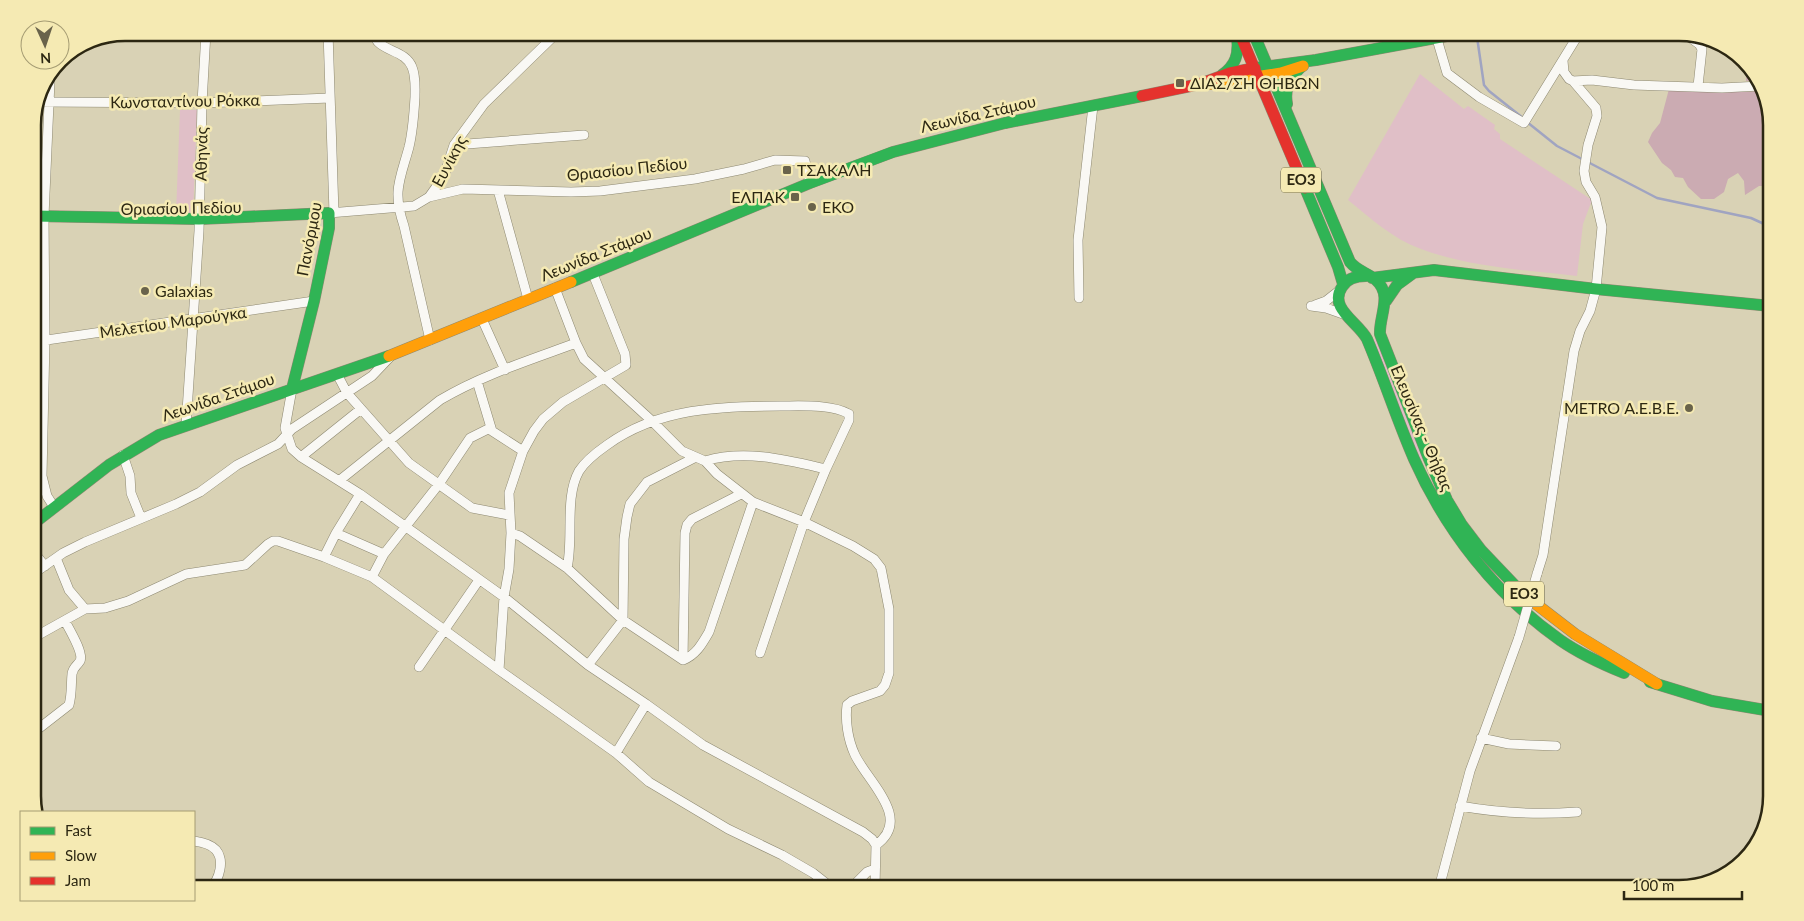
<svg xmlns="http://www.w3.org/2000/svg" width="1804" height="921" viewBox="0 0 1804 921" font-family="Lato,sans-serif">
<rect width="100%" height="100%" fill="#d9d2b5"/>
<!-- green -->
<path fill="#e0bfc7" d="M 1420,74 L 1464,109 L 1468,106 L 1495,125 L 1494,129 L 1500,134 L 1500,139 L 1592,200 L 1583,224 L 1577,276 C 1526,270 1469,267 1421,249 C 1393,239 1370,218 1348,200 Z
M 180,110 L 197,110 L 193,214 L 176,214 Z
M 1377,338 L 1424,458 L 1419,460 L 1373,340 Z"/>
<!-- forest -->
<path fill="#cbabb2" d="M 1747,66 L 1756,74 L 1758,80 L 1746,81 Z
M 1669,89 L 1737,92 L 1762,91 L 1771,119 L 1771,186 L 1759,186 L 1745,195 L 1744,181 L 1738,173 L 1728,179 L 1724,192 L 1714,199 L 1701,199 L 1688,187 L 1683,178 L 1675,177 L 1671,170 L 1662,163 L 1648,142 L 1652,133 L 1660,123 Z"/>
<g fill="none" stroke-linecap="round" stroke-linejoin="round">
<!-- stream -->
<path stroke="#a0a4c1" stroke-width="2.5" d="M 1477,37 L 1484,85 L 1489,91 L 1523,118
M 1527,122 L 1557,146 L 1657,198 L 1751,218 L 1762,223 L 1771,233"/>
<!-- street casing -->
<g stroke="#8d8871" stroke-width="10">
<path id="street" d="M 328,32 L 334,213
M 372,32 C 374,35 376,40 378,42 C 388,52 406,52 412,67 C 416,77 415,86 415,97 C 414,114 413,130 409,147 C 400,180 392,191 404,226 L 430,340
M 1685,34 L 1699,44 L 1702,49 L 1698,86
M 1437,39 L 1447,73 L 1479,97 L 1524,123 L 1580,32
M 1563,61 L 1564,72 L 1569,79 L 1573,81 L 1592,80 L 1634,85 L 1722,88 L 1760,86
M 50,81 L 44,216 L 45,340 L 42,476 L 47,496 L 54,507
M 41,102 L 202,103 L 330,98
M 454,145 L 584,135
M 498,190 L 528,299
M 429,197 L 463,189 L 571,192 L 600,191 L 695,179 L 744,169 L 775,160 L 805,161 L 810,183
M 329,213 L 414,206 L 429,197 L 444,176 L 454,145 L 484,104 L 558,32
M 555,288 L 576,343 L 584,359 L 652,421 L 682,451 L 705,461 L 717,474 L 753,502 L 804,522 L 853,546 L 874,559 L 881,568 L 889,609 L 889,673 L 885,685 L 880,691 L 852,701 L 847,705 C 845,721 848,740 855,755 C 868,782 913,819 876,845
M 1079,298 L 1078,240 L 1093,106
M 1315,305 L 1326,301 L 1340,290
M 1311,306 L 1326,308 L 1343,314
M 482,319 L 505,370
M 33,342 L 314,301
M 337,374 L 347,393 L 409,463 L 472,508 L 509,515
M 477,381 L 492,431 L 523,451
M 292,389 L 285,428 L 292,449 L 301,457 L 360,494 L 504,597 L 588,665 L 646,704 L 703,745 L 863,832 L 872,839 L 876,845 L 875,888
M 186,426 L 199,231 L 202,103 L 206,32
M 123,455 L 130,476 L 131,493 L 141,518
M 301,457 L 361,409
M 705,461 C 745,449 787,460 826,469
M 340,480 L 440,400 C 482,375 530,360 576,343
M 336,533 L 384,554
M 511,533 L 520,536 L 567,568 L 623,620 L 683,660 C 696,655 702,644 709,632 L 753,502
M 33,551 L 45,566
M 324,557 L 336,533 L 360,494
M 56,558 L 69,590 L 85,609
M 567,568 C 574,538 564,498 579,471 C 586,460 597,452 607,445 C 658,408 720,406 781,406 C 801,406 832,404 849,414 L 849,420 L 826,469 L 804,522 L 760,653
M 33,574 L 63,553 L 85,542 L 176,504 L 200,492 L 237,465 L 278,444 L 292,429 L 372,376 L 390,357
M 1537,574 L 1543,555 L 1574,351 L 1580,331 L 1590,311 L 1596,289 L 1602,227 L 1595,197 L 1586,182 L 1584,171 L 1588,145 L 1597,116 L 1596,108 L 1573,81
M 372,577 L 384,554 L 439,484 L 470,438 L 490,428
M 33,638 L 85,609 L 105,608 L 128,601 L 186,574 L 245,565 L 268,544 L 273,541 L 278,541 L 324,557 L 372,577 L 499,670 L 616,753 L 649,782 L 728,829 L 782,855 L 813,873 L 827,884 L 838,887 L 846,888 L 853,886 L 867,872 L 875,869
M 683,660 L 685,533 L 687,525 L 692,519 L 741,494
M 588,665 L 623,620 L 624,539 L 627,517 L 630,504 L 647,482 L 694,458
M 419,667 L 479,580
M 499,670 L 504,597 L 509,569 L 511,533 L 509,493 L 523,451 L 534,431 L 543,419 L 563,402 L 626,365 L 625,354 L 593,274
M 33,733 L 69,705 C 72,694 71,684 72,674 C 73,667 77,666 80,661 C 84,653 69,629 65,621
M 1481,738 L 1509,744 L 1556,746
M 616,753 L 646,704
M 1460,806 C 1499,813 1537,815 1577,812
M 194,841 C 201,842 211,844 216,850 C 225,861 219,879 211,888
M 1439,888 L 1470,771 L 1519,637"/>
</g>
<!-- fast casing -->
<g stroke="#8d8871" stroke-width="12">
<path id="fast" d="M 1253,32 L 1350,262 C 1357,271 1368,273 1376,280 C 1393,295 1379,316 1380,334 L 1429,459 L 1447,500 L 1462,525 L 1481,550 L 1523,594
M 1255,68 L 1316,60 L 1468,32
M 1222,75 C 1236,65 1239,54 1237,37
M 1287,104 C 1284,88 1290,78 1301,67
M 1305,188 L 1338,267 L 1343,284
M 33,216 L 199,219 L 329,213 L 329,228 L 314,301 L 292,389
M 1366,276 C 1357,276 1347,278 1342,287 C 1328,308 1358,322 1367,339 C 1384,379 1397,420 1414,459 C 1446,531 1496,595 1560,640 C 1580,654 1602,664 1624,673
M 1372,278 L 1434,270 L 1596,289 L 1771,306
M 571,282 L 810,183 L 893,152 L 1005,123 L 1142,96
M 1386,301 L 1397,285 L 1412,274
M 33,524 L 109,465 L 159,435 L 389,356
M 1650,682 L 1712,701 L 1771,711"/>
</g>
<!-- slow casing -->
<g stroke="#8d8871" stroke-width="12">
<path id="slow" d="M 1211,84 L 1281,73 L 1303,66
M 389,356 L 571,282
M 1523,594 L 1575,634 L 1657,684"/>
</g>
<!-- jam casing -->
<g stroke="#8d8871" stroke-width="12">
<path id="jam" d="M 1239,32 L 1305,188
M 1142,96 L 1200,84 L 1230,73 L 1255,68"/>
</g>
<!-- street -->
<use href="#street" stroke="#f9f8f4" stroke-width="9"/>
<!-- fast -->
<use href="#fast" stroke="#30b455" stroke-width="11"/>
<!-- slow -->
<use href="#slow" stroke="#ff9f0a" stroke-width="11"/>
<!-- jam -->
<use href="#jam" stroke="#e5322d" stroke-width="11"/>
<!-- street-bridge casing -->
<g stroke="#8d8871" stroke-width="10" stroke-linecap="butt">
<path id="street-bridge" d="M 1519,637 L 1537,574"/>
</g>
<!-- street-bridge -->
<use href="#street-bridge" stroke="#f9f8f4" stroke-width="9"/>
</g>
<!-- markers -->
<g fill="#69634b" stroke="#f5eab3" stroke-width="2">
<rect x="1175" y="78" width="10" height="10" rx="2.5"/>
<rect x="782" y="165" width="10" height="10" rx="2.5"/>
<rect x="790" y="192" width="10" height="10" rx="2.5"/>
<circle cx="812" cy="207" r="5"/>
<circle cx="145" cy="291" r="5"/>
<circle cx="1689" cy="408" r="5"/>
</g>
<g text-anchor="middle" stroke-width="5" stroke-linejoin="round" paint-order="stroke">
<!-- shield labels -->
<g fill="#f5eab3" stroke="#686242" stroke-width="1">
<rect x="1281" y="167.5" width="40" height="25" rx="4"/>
<rect x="1504" y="581.5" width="40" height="25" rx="4"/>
</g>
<g font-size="15" font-weight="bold" fill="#2c2712">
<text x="1301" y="185">ΕΟ3</text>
<text x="1524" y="599">ΕΟ3</text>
</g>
<!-- poi labels -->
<g font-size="16" fill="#2c2712" stroke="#f5eab3" text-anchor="start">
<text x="1190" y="89">ΔΙΑΣ/ΣΗ ΘΗΒΩΝ</text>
<text x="797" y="176">ΤΣΑΚΑΛΗ</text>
<text x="785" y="203" text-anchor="end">ΕΛΠΑΚ</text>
<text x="822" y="213">EKO</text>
<text x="155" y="297">Galaxias</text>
<text x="1679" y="414" text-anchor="end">METRO Α.Ε.Β.Ε.</text>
</g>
<!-- street labels -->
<g font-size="16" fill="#2c2712" stroke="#f5eab3">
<text transform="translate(185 101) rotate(-1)" y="6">Κωνσταντίνου Ρόκκα</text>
<text transform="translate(978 114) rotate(-13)" y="6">Λεωνίδα Στάμου</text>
<text transform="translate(201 154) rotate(-89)" y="6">Αθηνάς</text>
<text transform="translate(449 161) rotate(-62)" y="6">Ευνίκης</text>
<text transform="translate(627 169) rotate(-6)" y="6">Θριασίου Πεδίου</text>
<text transform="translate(181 208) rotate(-1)" y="6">Θριασίου Πεδίου</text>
<text transform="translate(309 239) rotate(-79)" y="6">Πανόρμου</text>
<text transform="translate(596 254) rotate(-22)" y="6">Λεωνίδα Στάμου</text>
<text transform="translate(173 322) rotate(-8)" y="6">Μελετίου Μαρούγκα</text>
<text transform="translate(218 397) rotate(-19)" y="6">Λεωνίδα Στάμου</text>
<text transform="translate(1422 428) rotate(67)" y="6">Ελευσίνας - Θήβας</text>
</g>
</g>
<!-- crop -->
<path d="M0 0H1804V921H0ZM125 41H1679A84 84 0 0 1 1763 125V796A84 84 0 0 1 1679 880H125A84 84 0 0 1 41 796V125A84 84 0 0 1 125 41Z" fill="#f5eab3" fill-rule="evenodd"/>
<path fill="none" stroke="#2c2712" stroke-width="2.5" d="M125 41H1679A84 84 0 0 1 1763 125V796A84 84 0 0 1 1679 880H125A84 84 0 0 1 41 796V125A84 84 0 0 1 125 41Z"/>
<!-- legend -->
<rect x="20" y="811" width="175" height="90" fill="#f5eab3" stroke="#a59c73"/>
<rect x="30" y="827" width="25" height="8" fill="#30b455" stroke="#a59c73"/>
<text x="65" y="836" font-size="15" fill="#2c2712">Fast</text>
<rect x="30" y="852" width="25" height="8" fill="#ff9f0a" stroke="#a59c73"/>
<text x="65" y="861" font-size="15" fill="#2c2712">Slow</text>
<rect x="30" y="877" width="25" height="8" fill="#e5322d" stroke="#a59c73"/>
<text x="65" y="886" font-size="15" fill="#2c2712">Jam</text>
<!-- north arrow -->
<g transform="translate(45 45) rotate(177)"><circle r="24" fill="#f5eab3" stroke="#a59c73"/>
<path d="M0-4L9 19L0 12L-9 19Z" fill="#69634b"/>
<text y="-8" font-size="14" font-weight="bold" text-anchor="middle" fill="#2c2712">N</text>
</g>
<!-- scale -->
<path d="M1624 891v8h118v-8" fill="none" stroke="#2c2712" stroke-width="2.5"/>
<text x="1632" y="891" font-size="15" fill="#2c2712" stroke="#f5eab3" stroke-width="4" paint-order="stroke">100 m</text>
</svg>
